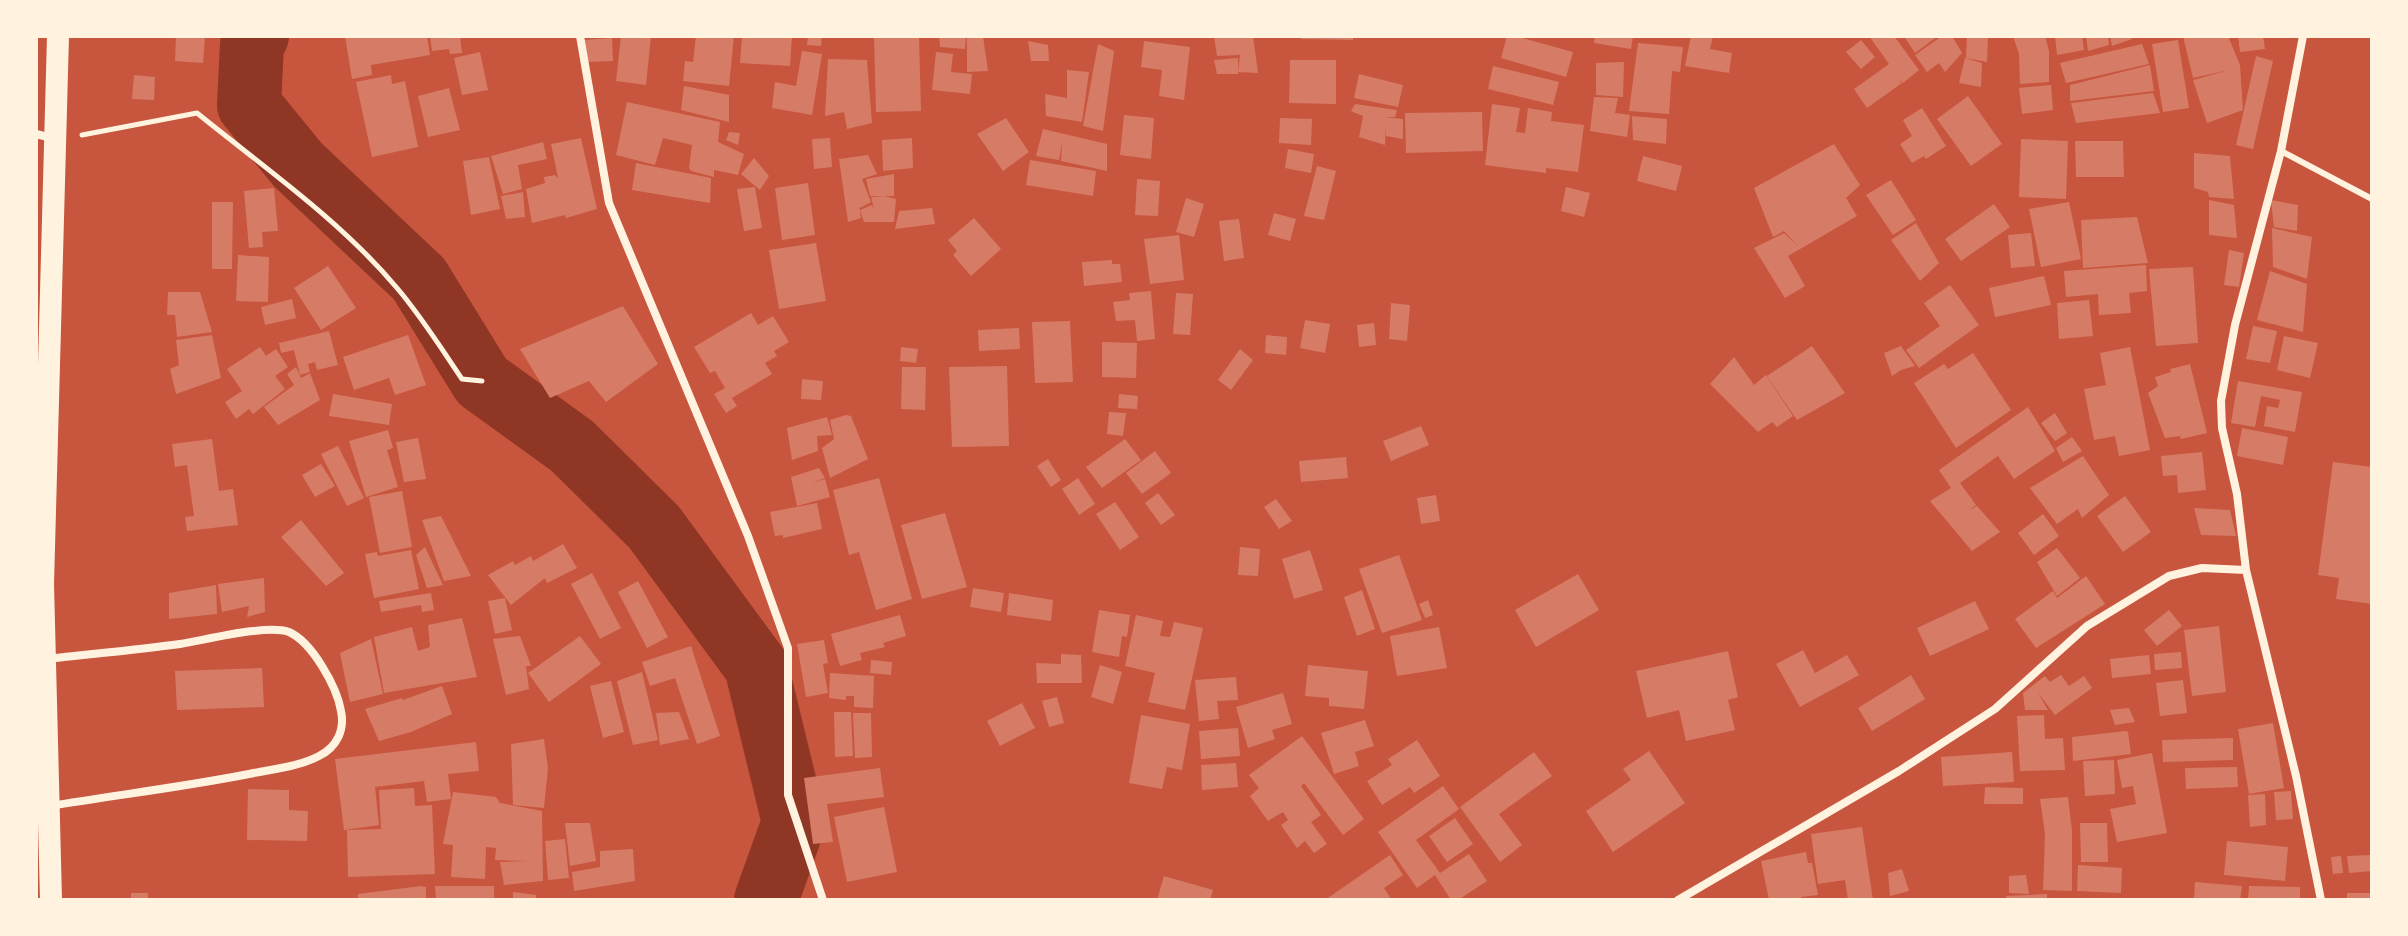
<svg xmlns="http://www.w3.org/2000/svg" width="2408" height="936" viewBox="0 0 2408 936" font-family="'Roboto Serif',serif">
<rect width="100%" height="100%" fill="#c8553d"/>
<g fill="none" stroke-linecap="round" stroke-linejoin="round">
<!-- river -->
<path stroke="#8f3625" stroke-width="64" d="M 257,36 L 252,44 L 249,105 L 298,165 L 419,279 L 482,381 L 572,446 L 654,527 L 756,666 L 794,822 L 766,900"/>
</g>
<!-- building -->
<path fill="#d67c66" d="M 176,36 L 205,36 L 203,63 L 175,61 Z
M 345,36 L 427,36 L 430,55 L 371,65 L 372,75 L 352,79 Z
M 430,36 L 460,36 L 462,53 L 450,54 L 449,49 L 432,51 Z
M 621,36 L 651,36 L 646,85 L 616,81 Z
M 696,36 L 734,36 L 729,86 L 683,81 L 685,61 L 693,62 Z
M 742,36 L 792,36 L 790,66 L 740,63 Z
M 808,36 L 822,36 L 821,46 L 807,45 Z
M 874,36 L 919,36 L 921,111 L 876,112 Z
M 939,36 L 966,36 L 965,49 L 940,47 Z
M 967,36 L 983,36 L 988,71 L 967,72 Z
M 1214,36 L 1253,36 L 1258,73 L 1238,72 L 1240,55 L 1217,56 Z
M 1301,36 L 1353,36 L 1353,40 L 1301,39 Z
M 1507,36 L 1515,36 L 1573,52 L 1566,77 L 1501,58 Z
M 1595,36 L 1633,36 L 1631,49 L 1594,43 Z
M 1691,36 L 1713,36 L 1710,49 L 1732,53 L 1729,73 L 1685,66 Z
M 1869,36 L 1894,36 L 1919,70 L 1903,83 L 1897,77 L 1902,83 L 1867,108 L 1854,89 L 1889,64 Z
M 1904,36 L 1938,36 L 1915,53 Z
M 1942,36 L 1952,36 L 1962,53 L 1945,72 L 1939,63 L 1927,72 L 1915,55 Z
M 1967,36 L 1988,36 L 1987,62 L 1966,58 Z
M 2013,36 L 2045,36 L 2049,51 L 2049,82 L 2020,84 L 2019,54 Z
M 2055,36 L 2082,36 L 2084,50 L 2057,55 Z
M 2086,36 L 2108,36 L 2109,45 L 2088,51 Z
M 2110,36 L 2131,36 L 2132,39 L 2112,46 Z
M 2183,36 L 2228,36 L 2240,65 L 2243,110 L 2207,123 L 2193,80 L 2229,70 L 2193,78 Z
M 2238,36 L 2263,36 L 2265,49 L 2240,52 Z
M 612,38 L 613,61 L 585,62 L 584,40 Z
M 1861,40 L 1875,57 L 1861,69 L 1846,52 Z
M 2178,40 L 2189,108 L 2163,112 L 2152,44 Z
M 1028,41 L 1048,45 L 1049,61 L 1031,61 Z
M 1144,41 L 1190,47 L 1184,100 L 1159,96 L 1162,70 L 1141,67 Z
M 1638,43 L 1683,47 L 1680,72 L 1672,71 L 1669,114 L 1629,111 Z
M 1098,44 L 1114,51 L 1103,131 L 1083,126 Z
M 2142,44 L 2149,64 L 2066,83 L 2060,63 Z
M 802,51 L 822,54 L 812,115 L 772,108 L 775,82 L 796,86 Z
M 480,52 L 488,90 L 462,95 L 454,58 Z
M 936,52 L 953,54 L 951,72 L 972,74 L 970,94 L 932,90 Z
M 2256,56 L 2273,61 L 2253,149 L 2236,145 Z
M 1238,58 L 1238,74 L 1217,74 L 1214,60 Z
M 1965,58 L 1982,63 L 1981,87 L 1959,83 Z
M 828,59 L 867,60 L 872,123 L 847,129 L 844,112 L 825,116 Z
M 1290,60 L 1336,60 L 1336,104 L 1289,103 Z
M 1624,62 L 1623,97 L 1596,95 L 1596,63 Z
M 2150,65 L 2154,91 L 2070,101 L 2070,85 Z
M 1493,66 L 1559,82 L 1553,105 L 1488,89 Z
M 1067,70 L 1089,72 L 1082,122 L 1046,116 L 1045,94 L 1067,98 Z
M 1359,74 L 1403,85 L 1398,107 L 1354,98 Z
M 134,75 L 155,77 L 154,100 L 132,99 Z
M 391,75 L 392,84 L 405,81 L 418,147 L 372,157 L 356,82 Z
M 2051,85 L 2053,110 L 2022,114 L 2019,88 Z
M 684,86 L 729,95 L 729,122 L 681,110 Z
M 449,88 L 460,130 L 428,137 L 418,96 Z
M 2153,93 L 2160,113 L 2076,123 L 2071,103 Z
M 1968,96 L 2002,144 L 1971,166 L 1937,119 Z
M 1594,97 L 1618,98 L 1615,113 L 1630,115 L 1627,137 L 1590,131 Z
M 627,102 L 720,122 L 718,142 L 744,154 L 738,175 L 714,170 L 714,177 L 691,171 L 689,168 L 692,145 L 663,138 L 655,165 L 616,155 Z
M 1355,104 L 1397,110 L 1395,117 L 1384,117 L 1403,119 L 1403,139 L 1386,136 L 1386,126 L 1385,145 L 1359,137 L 1363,116 L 1351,111 Z
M 1492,104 L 1520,108 L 1516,132 L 1525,133 L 1528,108 L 1552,112 L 1551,121 L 1584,125 L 1578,172 L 1546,168 L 1546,173 L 1485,165 Z
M 1922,108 L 1946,146 L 1926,159 L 1924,156 L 1912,163 L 1900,144 L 1912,136 L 1903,120 Z
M 1482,112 L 1483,151 L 1406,153 L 1405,113 Z
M 1124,115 L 1154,118 L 1151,159 L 1120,155 Z
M 1632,116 L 1667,119 L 1666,144 L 1633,140 Z
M 1006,118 L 1029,152 L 1003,171 L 977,134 Z
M 1280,118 L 1312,119 L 1311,145 L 1279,143 Z
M 1043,129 L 1107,144 L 1107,171 L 1061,161 L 1062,142 L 1059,160 L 1036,156 Z
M 729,132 L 740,133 L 738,145 L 726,140 Z
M 581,138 L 597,209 L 566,218 L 565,215 L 532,223 L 526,189 L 545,183 L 544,177 L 555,175 L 558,178 L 551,144 Z
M 830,138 L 832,167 L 814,169 L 812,139 Z
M 912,138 L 913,168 L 883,171 L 882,140 Z
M 2021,139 L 2068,141 L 2066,199 L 2019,197 Z
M 2075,141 L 2123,141 L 2124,177 L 2076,177 Z
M 543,142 L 547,159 L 518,165 L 522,189 L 503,194 L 491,156 Z
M 1834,144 L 1860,185 L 1846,198 L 1857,216 L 1788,256 L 1805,286 L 1785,298 L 1754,248 L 1784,233 L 1798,246 L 1784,231 L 1773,237 L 1754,188 Z
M 1288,149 L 1314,154 L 1311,173 L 1285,168 Z
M 2194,153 L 2230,156 L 2234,199 L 2209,197 L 2208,192 L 2194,188 Z
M 868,155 L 877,174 L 862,179 L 871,202 L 860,208 L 859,205 L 861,218 L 848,222 L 839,159 Z
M 1643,156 L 1682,166 L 1676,191 L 1637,181 Z
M 489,157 L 500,209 L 471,215 L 463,161 Z
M 754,158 L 769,176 L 760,190 L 741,174 Z
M 1030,160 L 1096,171 L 1093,196 L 1026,185 Z
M 636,163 L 711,178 L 710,203 L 632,190 Z
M 1317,166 L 1336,171 L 1324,220 L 1304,216 Z
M 894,174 L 894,196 L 870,196 L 866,179 Z
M 1137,179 L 1160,181 L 1158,216 L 1135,215 Z
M 1891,180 L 1916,220 L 1893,235 L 1866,195 Z
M 808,183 L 815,235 L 782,240 L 775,188 Z
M 755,187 L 762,228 L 744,231 L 737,189 Z
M 1566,187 L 1590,193 L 1584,217 L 1561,211 Z
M 274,188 L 278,231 L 262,232 L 263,247 L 249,248 L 244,191 Z
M 523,192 L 525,217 L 506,219 L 501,196 Z
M 884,196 L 896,199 L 894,222 L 864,222 L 860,210 L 872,205 L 874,209 L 871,197 Z
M 1186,198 L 1204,204 L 1194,237 L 1176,232 Z
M 2209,200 L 2234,205 L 2237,238 L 2209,235 Z
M 2271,200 L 2298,205 L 2297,231 L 2274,227 Z
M 212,202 L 233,202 L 232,269 L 212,269 Z
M 2069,202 L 2081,259 L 2041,267 L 2029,209 Z
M 1994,204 L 2010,227 L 1961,261 L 1945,239 Z
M 932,208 L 935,224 L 895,229 L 899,211 Z
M 1274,213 L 1296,219 L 1290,241 L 1268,235 Z
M 2137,217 L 2148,263 L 2083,268 L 2081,220 Z
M 974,218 L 1001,249 L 971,276 L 953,255 L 957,251 L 948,240 Z
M 1239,219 L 1244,258 L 1224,261 L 1219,221 Z
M 1916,223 L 1939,263 L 1920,281 L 1891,240 Z
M 2272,228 L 2312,237 L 2307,279 L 2273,267 Z
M 2031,233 L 2035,266 L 2011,268 L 2008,235 Z
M 1179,235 L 1184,280 L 1150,284 L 1144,239 Z
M 816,243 L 826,301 L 779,309 L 769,250 Z
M 2229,250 L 2244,253 L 2239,287 L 2224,285 Z
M 238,255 L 269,257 L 268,302 L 236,301 Z
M 1112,260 L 1112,264 L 1120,264 L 1122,282 L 1084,286 L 1082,262 Z
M 2146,265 L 2147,291 L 2129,293 L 2131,313 L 2099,315 L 2098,294 L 2066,297 L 2064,271 Z
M 328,266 L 356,308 L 321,330 L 294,288 Z
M 2193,267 L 2198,343 L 2156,346 L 2149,269 Z
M 2270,271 L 2307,284 L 2303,332 L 2257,320 Z
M 2044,276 L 2051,305 L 1995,317 L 1989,288 Z
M 1950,285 L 1979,325 L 1919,368 L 1906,350 L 1940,326 L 1924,303 Z
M 1151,291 L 1155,339 L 1137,341 L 1135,320 L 1116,321 L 1113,302 L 1130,300 L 1129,293 Z
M 168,292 L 200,292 L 212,332 L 177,337 L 175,315 L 167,315 Z
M 1176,293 L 1193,294 L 1190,335 L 1173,334 Z
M 292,299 L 296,318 L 265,325 L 261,307 Z
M 2089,300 L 2093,336 L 2059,339 L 2057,303 Z
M 1391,303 L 1410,305 L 1407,341 L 1389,339 Z
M 623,306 L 658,364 L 606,402 L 589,381 L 550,398 L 520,349 Z
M 751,313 L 758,325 L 773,316 L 789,342 L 774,351 L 777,356 L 765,363 L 772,374 L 732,398 L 737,406 L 726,413 L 714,394 L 725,388 L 715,371 L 710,373 L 694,347 Z
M 1305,320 L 1330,324 L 1325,353 L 1300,348 Z
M 1070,321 L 1073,382 L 1035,383 L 1032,322 Z
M 1374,323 L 1376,345 L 1359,347 L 1357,325 Z
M 2253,326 L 2277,331 L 2270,363 L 2246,359 Z
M 1019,328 L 1020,349 L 979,351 L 978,330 Z
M 329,331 L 338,365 L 317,370 L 315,362 L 308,364 L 310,372 L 300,375 L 294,350 L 281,353 L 279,343 Z
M 212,335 L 221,378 L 176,394 L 170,369 L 179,365 L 176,340 Z
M 408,335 L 426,385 L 395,395 L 389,378 L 354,390 L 343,357 Z
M 1266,335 L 1287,337 L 1286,355 L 1265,353 Z
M 2284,336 L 2318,343 L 2310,378 L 2277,370 Z
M 1102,342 L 1137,343 L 1136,378 L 1102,377 Z
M 1812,346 L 1845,393 L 1797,420 L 1767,376 Z
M 1901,346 L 1915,366 L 1901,370 L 1892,376 L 1884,353 Z
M 260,347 L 266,356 L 276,349 L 288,367 L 275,376 L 285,389 L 253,414 L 249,409 L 236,419 L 225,402 L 242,391 L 227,369 Z
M 901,347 L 918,349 L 916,363 L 900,361 Z
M 2130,347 L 2150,450 L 2119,456 L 2115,436 L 2094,440 L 2084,389 L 2106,385 L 2100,353 Z
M 1240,349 L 1253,360 L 1231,390 L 1218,380 Z
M 1973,353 L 2011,410 L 1956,448 L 1914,383 L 1944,364 L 1948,369 Z
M 1734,357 L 1754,385 L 1766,375 L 1793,416 L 1777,427 L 1772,422 L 1758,432 L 1710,384 Z
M 2190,364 L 2207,433 L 2181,439 L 2180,436 L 2165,438 L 2148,393 L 2158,386 L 2155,377 L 2171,372 L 2170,369 Z
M 1007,366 L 1009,446 L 952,447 L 949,367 Z
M 296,367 L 301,378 L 310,373 L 320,400 L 278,425 L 264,407 L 294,385 L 287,374 Z
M 902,367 L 926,367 L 925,410 L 901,409 Z
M 802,379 L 823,381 L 821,400 L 801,399 Z
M 2238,381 L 2302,392 L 2295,432 L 2264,426 L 2267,406 L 2278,408 L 2280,400 L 2261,396 L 2255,427 L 2231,423 Z
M 333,394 L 392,404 L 389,425 L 329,416 Z
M 1119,394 L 1138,396 L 1137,409 L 1118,408 Z
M 2028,407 L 2055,451 L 2014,479 L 1998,456 L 1960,483 L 1976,505 L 1969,510 L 1977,506 L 2000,532 L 1972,551 L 1930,501 L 1951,488 L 1939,470 Z
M 1109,412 L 1126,413 L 1123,436 L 1107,434 Z
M 2055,413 L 2067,433 L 2055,441 L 2041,423 Z
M 846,415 L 851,416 L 868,459 L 830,478 L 822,448 L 834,439 L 830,420 Z
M 827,417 L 832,435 L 817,436 L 818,451 L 792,460 L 787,428 Z
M 1421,426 L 1429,445 L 1391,461 L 1383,441 Z
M 2242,428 L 2288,437 L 2283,465 L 2237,456 Z
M 388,430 L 393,448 L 387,450 L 398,487 L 366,497 L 349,441 Z
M 2072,437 L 2082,451 L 2063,462 L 2056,448 Z
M 418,438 L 426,479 L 404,482 L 396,442 Z
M 212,439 L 219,491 L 233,489 L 238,525 L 187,531 L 185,517 L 194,516 L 187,465 L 175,467 L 172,444 Z
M 1125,439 L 1141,460 L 1102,488 L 1086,467 Z
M 338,446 L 364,498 L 347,506 L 321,454 Z
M 1155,451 L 1171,473 L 1142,494 L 1126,473 Z
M 2202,452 L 2206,490 L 2178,493 L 2177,475 L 2163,476 L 2161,456 Z
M 2083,456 L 2109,495 L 2082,518 L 2078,509 L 2057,524 L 2030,488 Z
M 1346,457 L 1348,478 L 1301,482 L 1299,461 Z
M 1048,459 L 1061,480 L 1051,487 L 1037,466 Z
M 2333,462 L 2372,467 L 2372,604 L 2336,599 L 2339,578 L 2318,575 Z
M 321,464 L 335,486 L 315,497 L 302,475 Z
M 819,468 L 825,478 L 811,483 L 825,479 L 830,497 L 797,506 L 791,477 Z
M 879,478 L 912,599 L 876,610 L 859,552 L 849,555 L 833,490 Z
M 1078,478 L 1095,504 L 1079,515 L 1062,489 Z
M 402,491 L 412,547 L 380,553 L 369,497 Z
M 1158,493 L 1175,515 L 1161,525 L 1145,503 Z
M 1436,495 L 1440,521 L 1421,524 L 1417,498 Z
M 2125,496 L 2151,532 L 2123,552 L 2097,516 Z
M 1276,499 L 1292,521 L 1279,529 L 1264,507 Z
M 1115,502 L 1139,537 L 1120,550 L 1096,514 Z
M 817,503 L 822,529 L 783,538 L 783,535 L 775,536 L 770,512 Z
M 2194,508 L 2230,510 L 2236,536 L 2201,535 Z
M 945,513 L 967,587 L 922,599 L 901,525 Z
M 2043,514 L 2059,536 L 2034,555 L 2018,533 Z
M 441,516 L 471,576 L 444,581 L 422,520 Z
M 301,520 L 344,573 L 326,586 L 281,537 Z
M 563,544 L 577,568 L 547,583 L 545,578 L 511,605 L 488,575 L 513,561 L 515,565 L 531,556 L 533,561 Z
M 425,547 L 443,585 L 427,588 L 416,555 Z
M 1240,547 L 1260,549 L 1258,576 L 1238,575 Z
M 2057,548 L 2080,578 L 2057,596 L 2037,562 Z
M 411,550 L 419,589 L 374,598 L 365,554 L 377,552 L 378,556 Z
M 1310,550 L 1323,590 L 1294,599 L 1282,559 Z
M 1399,555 L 1422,620 L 1382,633 L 1359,569 Z
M 592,573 L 621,628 L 600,639 L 571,584 Z
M 1578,574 L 1599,610 L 1536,647 L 1515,610 Z
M 2086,576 L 2105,604 L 2036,648 L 2015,619 L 2053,591 L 2057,598 Z
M 264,578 L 265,612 L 247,617 L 249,606 L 222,612 L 218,584 Z
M 638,581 L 668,637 L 647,648 L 618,592 Z
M 216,585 L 217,614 L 169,619 L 169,593 Z
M 973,588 L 1004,593 L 1001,612 L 970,607 Z
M 1362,590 L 1375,629 L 1357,636 L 1344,597 Z
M 431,593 L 434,610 L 422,612 L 421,605 L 381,612 L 379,601 Z
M 1009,593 L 1053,600 L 1051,621 L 1007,615 Z
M 505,598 L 512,630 L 495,634 L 488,601 Z
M 1428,600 L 1433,615 L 1425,618 L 1419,604 Z
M 1975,601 L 1989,629 L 1930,656 L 1917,628 Z
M 1099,610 L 1130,615 L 1127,637 L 1122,636 L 1119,657 L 1092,652 Z
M 2169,610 L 2182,626 L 2157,646 L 2144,630 Z
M 900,615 L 906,636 L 883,643 L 885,647 L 860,653 L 862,660 L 840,666 L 831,634 Z
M 1136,615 L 1163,621 L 1160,636 L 1170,637 L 1174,622 L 1203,628 L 1185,710 L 1148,702 L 1155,673 L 1125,666 Z
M 462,618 L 477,677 L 384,693 L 374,637 L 412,627 L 418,651 L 430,647 L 428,625 Z
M 2219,626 L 2226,692 L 2192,696 L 2184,630 Z
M 1439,627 L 1447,668 L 1397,676 L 1390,636 Z
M 520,636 L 531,666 L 526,666 L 529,689 L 506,695 L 493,639 Z
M 580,636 L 601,664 L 549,702 L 528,673 Z
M 371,639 L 383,694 L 350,702 L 340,653 Z
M 824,640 L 828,663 L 823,664 L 828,693 L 806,697 L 797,644 Z
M 691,646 L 720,736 L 697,744 L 675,678 L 650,686 L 642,662 Z
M 1803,650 L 1815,673 L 1847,655 L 1859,675 L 1800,707 L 1776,664 Z
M 1728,651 L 1738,697 L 1728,700 L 1735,730 L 1686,741 L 1679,710 L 1647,718 L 1636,671 Z
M 2181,652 L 2182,668 L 2155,670 L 2154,654 Z
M 1061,654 L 1081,655 L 1082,683 L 1037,683 L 1036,663 L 1061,664 Z
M 2149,655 L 2151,674 L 2112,678 L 2110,659 Z
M 871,660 L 892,662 L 891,675 L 870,673 Z
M 1100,665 L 1122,672 L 1113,704 L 1091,697 Z
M 1308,665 L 1368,671 L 1364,709 L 1329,706 L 1329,698 L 1305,696 Z
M 262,668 L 264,707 L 177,710 L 175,671 Z
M 642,672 L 658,740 L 633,745 L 617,681 Z
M 830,673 L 874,676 L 873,708 L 854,707 L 854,696 L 846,696 L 846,700 L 829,698 Z
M 1911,675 L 1925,699 L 1872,731 L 1858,708 Z
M 2061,675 L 2069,686 L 2084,676 L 2092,688 L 2055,715 L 2038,693 L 2048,710 L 2025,710 L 2023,693 L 2045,676 L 2050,682 Z
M 1236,677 L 1238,700 L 1217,701 L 1219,719 L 1199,721 L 1195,680 Z
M 2183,680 L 2187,713 L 2160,716 L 2156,683 Z
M 611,681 L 624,732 L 603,738 L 590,686 Z
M 442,686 L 452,714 L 411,732 L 379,741 L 365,709 L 402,698 L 406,709 L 403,700 Z
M 1283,693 L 1292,724 L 1272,730 L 1275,739 L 1248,748 L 1236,707 Z
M 1057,697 L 1064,723 L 1049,727 L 1042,701 Z
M 1022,703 L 1035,728 L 1000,746 L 987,721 Z
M 2129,708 L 2135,722 L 2115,725 L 2110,710 Z
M 679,712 L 689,739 L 660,745 L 656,713 Z
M 834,712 L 851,712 L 853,756 L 835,757 Z
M 853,713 L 871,713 L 872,757 L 855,758 Z
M 1141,715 L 1190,724 L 1182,770 L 1167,767 L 1162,789 L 1129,783 Z
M 2044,715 L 2045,739 L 2063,738 L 2065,770 L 2020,771 L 2017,716 Z
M 1365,720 L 1374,746 L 1355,752 L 1359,766 L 1334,774 L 1321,733 Z
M 2273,723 L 2284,788 L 2249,794 L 2238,729 Z
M 1238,728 L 1240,756 L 1201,759 L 1199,731 Z
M 2126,731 L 2128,732 L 2131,754 L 2073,761 L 2072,737 Z
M 1302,736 L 1364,819 L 1343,835 L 1304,783 L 1301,786 L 1321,815 L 1311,822 L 1327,844 L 1314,853 L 1305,841 L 1297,848 L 1281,825 L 1288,820 L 1283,812 L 1268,821 L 1250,796 L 1259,788 L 1249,775 Z
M 2233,738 L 2233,760 L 2163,762 L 2162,740 Z
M 544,739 L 548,768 L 544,808 L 513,805 L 511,744 Z
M 1417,740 L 1440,776 L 1414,793 L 1410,787 L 1382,805 L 1367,781 L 1392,765 L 1388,759 Z
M 476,742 L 479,771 L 448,774 L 451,799 L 427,802 L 424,781 L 375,787 L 379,825 L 344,830 L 335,759 Z
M 1649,751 L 1685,803 L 1613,852 L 1586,811 L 1631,780 L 1623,769 Z
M 1534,752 L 1552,776 L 1499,814 L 1522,845 L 1500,862 L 1460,807 Z
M 2012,752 L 2014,782 L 1943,786 L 1941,757 Z
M 2152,753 L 2167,833 L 2117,842 L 2110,809 L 2136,804 L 2133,786 L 2122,788 L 2117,760 Z
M 2114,760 L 2115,794 L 2085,796 L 2083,761 Z
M 1236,763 L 1238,787 L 1202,790 L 1201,765 Z
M 2237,767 L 2238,787 L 2186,789 L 2185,768 Z
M 880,768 L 884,797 L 827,804 L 833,842 L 813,844 L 804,778 Z
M 1443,786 L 1459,809 L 1416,840 L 1440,873 L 1469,854 L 1487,881 L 1458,900 L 1451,900 L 1435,875 L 1417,888 L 1378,832 Z
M 1985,787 L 2023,788 L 2023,804 L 1984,804 Z
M 414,788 L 415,806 L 432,805 L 435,874 L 348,877 L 347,830 L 381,829 L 379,790 Z
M 248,789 L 289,790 L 289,810 L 308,811 L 307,841 L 247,840 Z
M 2291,791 L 2293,819 L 2276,820 L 2274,792 Z
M 453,792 L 496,797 L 500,803 L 542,811 L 543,881 L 504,885 L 500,862 L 528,861 L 495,860 L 496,848 L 486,847 L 485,879 L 451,877 L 453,845 L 443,844 Z
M 2265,794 L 2266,825 L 2250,827 L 2248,795 Z
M 2068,797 L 2072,831 L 2072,891 L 2043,890 L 2045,834 L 2040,799 Z
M 884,807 L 897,872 L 847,882 L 834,817 Z
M 1455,818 L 1473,844 L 1447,862 L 1429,836 Z
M 565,823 L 590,823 L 596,861 L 570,866 Z
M 2080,823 L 2107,823 L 2108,862 L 2081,862 Z
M 1862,827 L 1873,900 L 1848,900 L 1845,880 L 1818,884 L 1811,834 Z
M 565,839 L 569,878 L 548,880 L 545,841 Z
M 2227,841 L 2288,847 L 2285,881 L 2224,875 Z
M 633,849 L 635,881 L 574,891 L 572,872 L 600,867 L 600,851 Z
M 1806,852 L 1808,863 L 1812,863 L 1818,895 L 1801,897 L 1802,900 L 1769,900 L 1761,861 Z
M 1390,855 L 1403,875 L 1384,888 L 1391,899 L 1325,900 Z
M 2372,855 L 2372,871 L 2349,873 L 2347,856 Z
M 2341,856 L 2343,873 L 2333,874 L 2331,857 Z
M 2078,865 L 2122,868 L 2121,893 L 2077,891 Z
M 1902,869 L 1909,891 L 1890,896 L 1888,873 Z
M 2026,875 L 2029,894 L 2009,893 L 2009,876 Z
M 1164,876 L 1213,890 L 1210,900 L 1157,900 Z
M 2195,882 L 2242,886 L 2240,900 L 2194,900 Z
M 421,886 L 426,887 L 426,900 L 358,900 L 358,894 Z
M 435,886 L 494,886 L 494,900 L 436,900 Z
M 2249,886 L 2300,887 L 2300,900 L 2248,900 Z
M 513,892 L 536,895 L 536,900 L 513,900 Z
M 131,893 L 148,893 L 148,900 L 131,900 Z
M 2347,893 L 2372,893 L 2372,900 L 2347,900 Z
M 2047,894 L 2047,900 L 2007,900 L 2006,896 Z"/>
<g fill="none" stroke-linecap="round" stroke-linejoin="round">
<!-- path -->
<path stroke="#fff3e0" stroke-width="5" d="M 82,135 L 197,113 C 266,169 340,220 397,288 C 421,316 441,348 462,379 L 482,381"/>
<!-- service -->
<path stroke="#fff3e0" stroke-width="6" d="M 2281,151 L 2372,199"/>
<!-- minor -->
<path stroke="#fff3e0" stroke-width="8" d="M 580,36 L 609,203 L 748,536 L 788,648 L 788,795 L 823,900
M 2303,36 L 2281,151 L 2235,325 L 2221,401 L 2222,428 L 2237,494 L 2246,570 L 2296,776 L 2321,900
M 36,134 L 52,138
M 47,659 C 91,654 136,650 180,644 C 206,640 266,624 289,632 C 312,642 337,687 341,711 C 345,730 337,747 319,756 C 298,767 272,769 249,774 C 183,787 116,795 50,806
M 1678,900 L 1899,771 L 1995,709 L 2087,626 L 2169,576 L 2202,568 L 2246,570"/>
<!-- trunk -->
<path stroke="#fff3e0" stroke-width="22" d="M 51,900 L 43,584 L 58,36"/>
</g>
<!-- border -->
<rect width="2408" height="936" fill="none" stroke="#fff3e0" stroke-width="76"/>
</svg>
